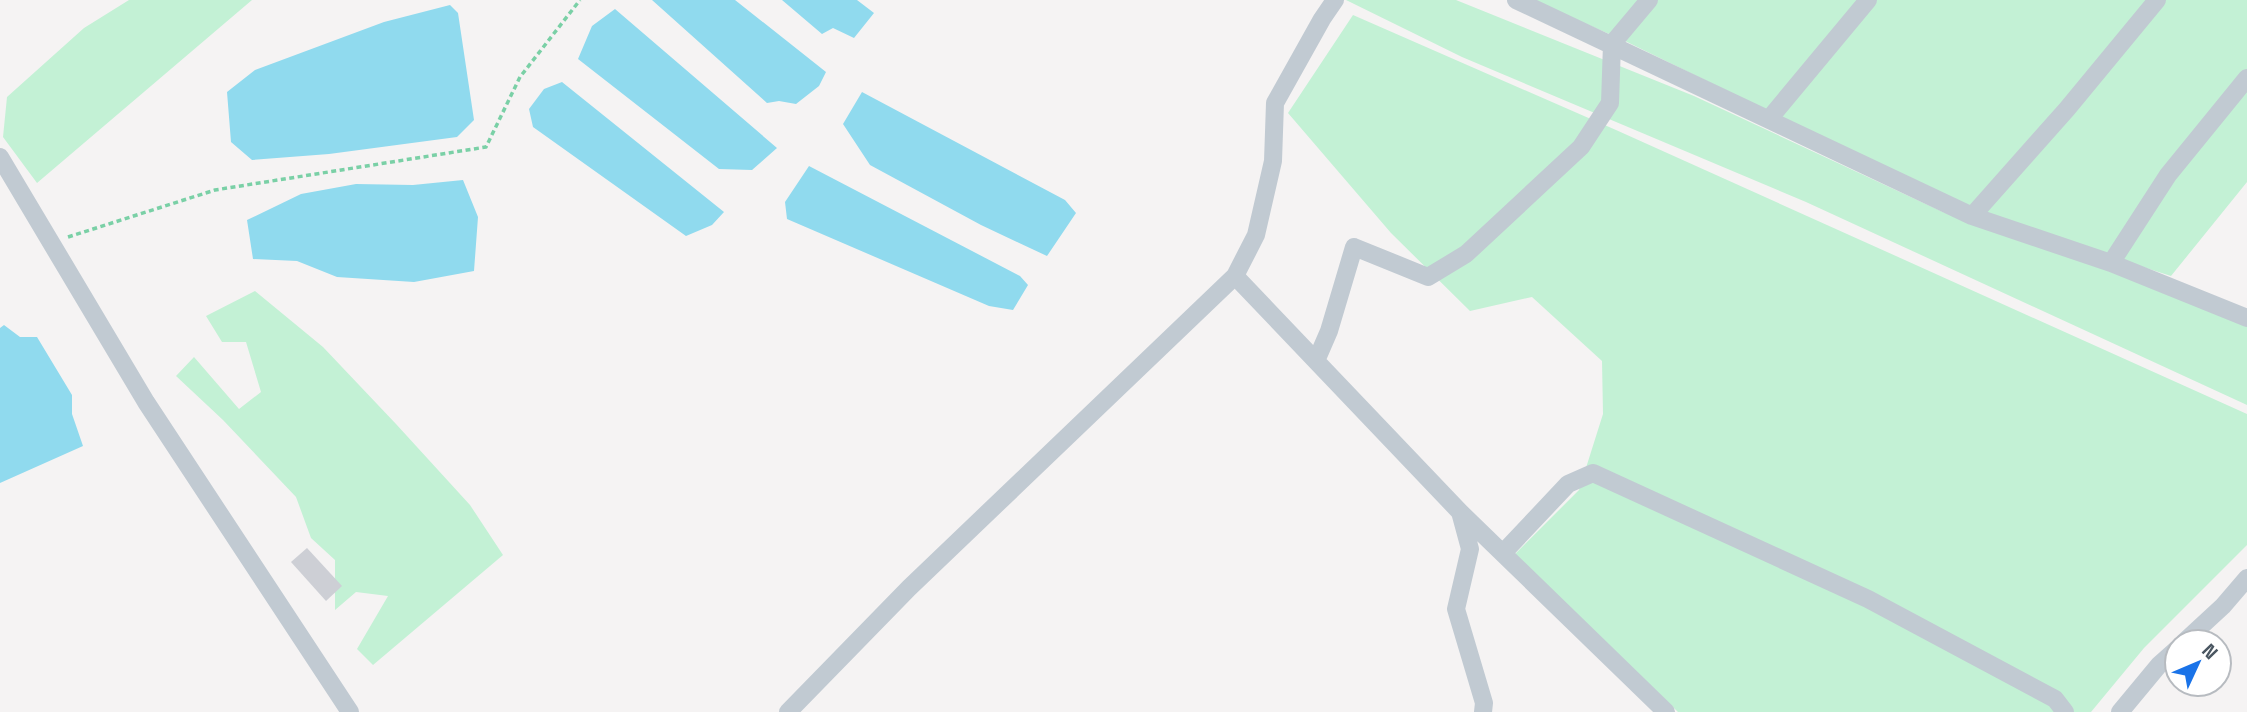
<svg xmlns="http://www.w3.org/2000/svg" width="2247" height="712" viewBox="0 0 2247 712" font-family="'Space Grotesk',sans-serif">
<rect width="100%" height="100%" fill="#f5f3f3"/>
<!-- green -->
<path fill="#c3f1d5" d="M 129,0 L 252,0 L 37,183 L 3,137 L 7,97 L 84,28 Z
M 1346,0 L 1456,0 L 1694,96 L 1943,212 L 2176,291 L 2247,326 L 2247,405 L 1806,202 L 1462,57 Z
M 1532,0 L 2247,0 L 2247,182 L 2171,276 L 1981,215 L 1625,41 Z
M 1353,15 L 1616,130 L 2247,414 L 2247,545 L 2144,648 L 2091,712 L 1678,712 L 1515,554 L 1579,490 L 1603,414 L 1602,361 L 1532,297 L 1470,311 L 1391,233 L 1288,113 Z
M 255,291 L 323,347 L 396,424 L 470,505 L 503,555 L 373,665 L 357,649 L 388,596 L 356,592 L 335,610 L 335,560 L 311,538 L 296,497 L 223,420 L 176,376 L 194,357 L 239,409 L 261,392 L 246,342 L 222,342 L 206,316 Z"/>
<!-- water -->
<path fill="#90daee" d="M 652,0 L 735,0 L 826,72 L 819,86 L 796,104 L 779,101 L 767,103 Z
M 782,0 L 857,0 L 874,13 L 854,38 L 833,28 L 822,34 Z
M 450,5 L 458,13 L 474,120 L 457,137 L 329,154 L 252,160 L 231,142 L 227,92 L 255,70 L 384,22 Z
M 615,9 L 777,148 L 752,170 L 719,169 L 578,59 L 592,26 Z
M 562,82 L 724,212 L 712,225 L 686,236 L 533,127 L 529,109 L 544,89 Z
M 862,92 L 1065,200 L 1076,213 L 1047,256 L 981,225 L 870,165 L 843,124 Z
M 809,166 L 1020,276 L 1028,285 L 1013,310 L 989,306 L 787,219 L 785,202 Z
M 463,180 L 478,217 L 474,271 L 414,282 L 337,277 L 297,261 L 253,259 L 247,220 L 301,194 L 356,184 L 413,185 Z
M 4,325 L 20,337 L 37,337 L 72,395 L 72,414 L 83,446 L 0,483 L 0,328 Z"/>
<!-- building -->
<path fill="#cdcfd5" d="M 307,548 L 342,586 L 326,601 L 291,562 Z"/>
<g fill="none" stroke-linecap="round" stroke-linejoin="round">
<!-- path -->
<path stroke="#7ad0a6" stroke-width="3.5" stroke-dasharray="5 3.5" stroke-linecap="butt" d="M 68,237 L 215,190 L 486,147 L 520,77 L 580,0"/>
<!-- minor -->
<path stroke="#c1cad2" stroke-width="18" d="M 1516,0 L 1972,216 L 2111,263 L 2247,318
M 1769,119 L 1868,0
M 0,157 L 146,402 L 350,712
M 1972,216 L 2067,109 L 2157,0
M 2111,263 L 2168,175 L 2247,78
M 1235,276 L 1256,235 L 1273,161 L 1275,103 L 1322,19 L 1335,0
M 1316,361 L 1329,331 L 1354,247 L 1428,277 L 1466,254 L 1581,147 L 1610,103 L 1612,44 L 1649,0
M 1460,512 L 1666,712
M 1503,553 L 1568,484 L 1593,473 L 1868,599 L 2055,699 L 2065,712
M 2184,642 L 2223,606 L 2247,578
M 788,712 L 909,588 L 1235,276 L 1460,512 L 1470,549 L 1456,609 L 1484,703 L 1483,712
M 2120,712 L 2159,665 L 2177,649"/>
</g>
<!-- north arrow -->
<g transform="translate(2198 663) rotate(46)"><circle r="33" fill="#ffffff" stroke="#b7bbc0" stroke-width="2"/>
<path d="M0-5L12 26L0 18L-12 26Z" fill="#1a73e8"/>
<text y="-10" font-size="19" font-weight="bold" text-anchor="middle" fill="#4a5661">N</text>
</g>
</svg>
